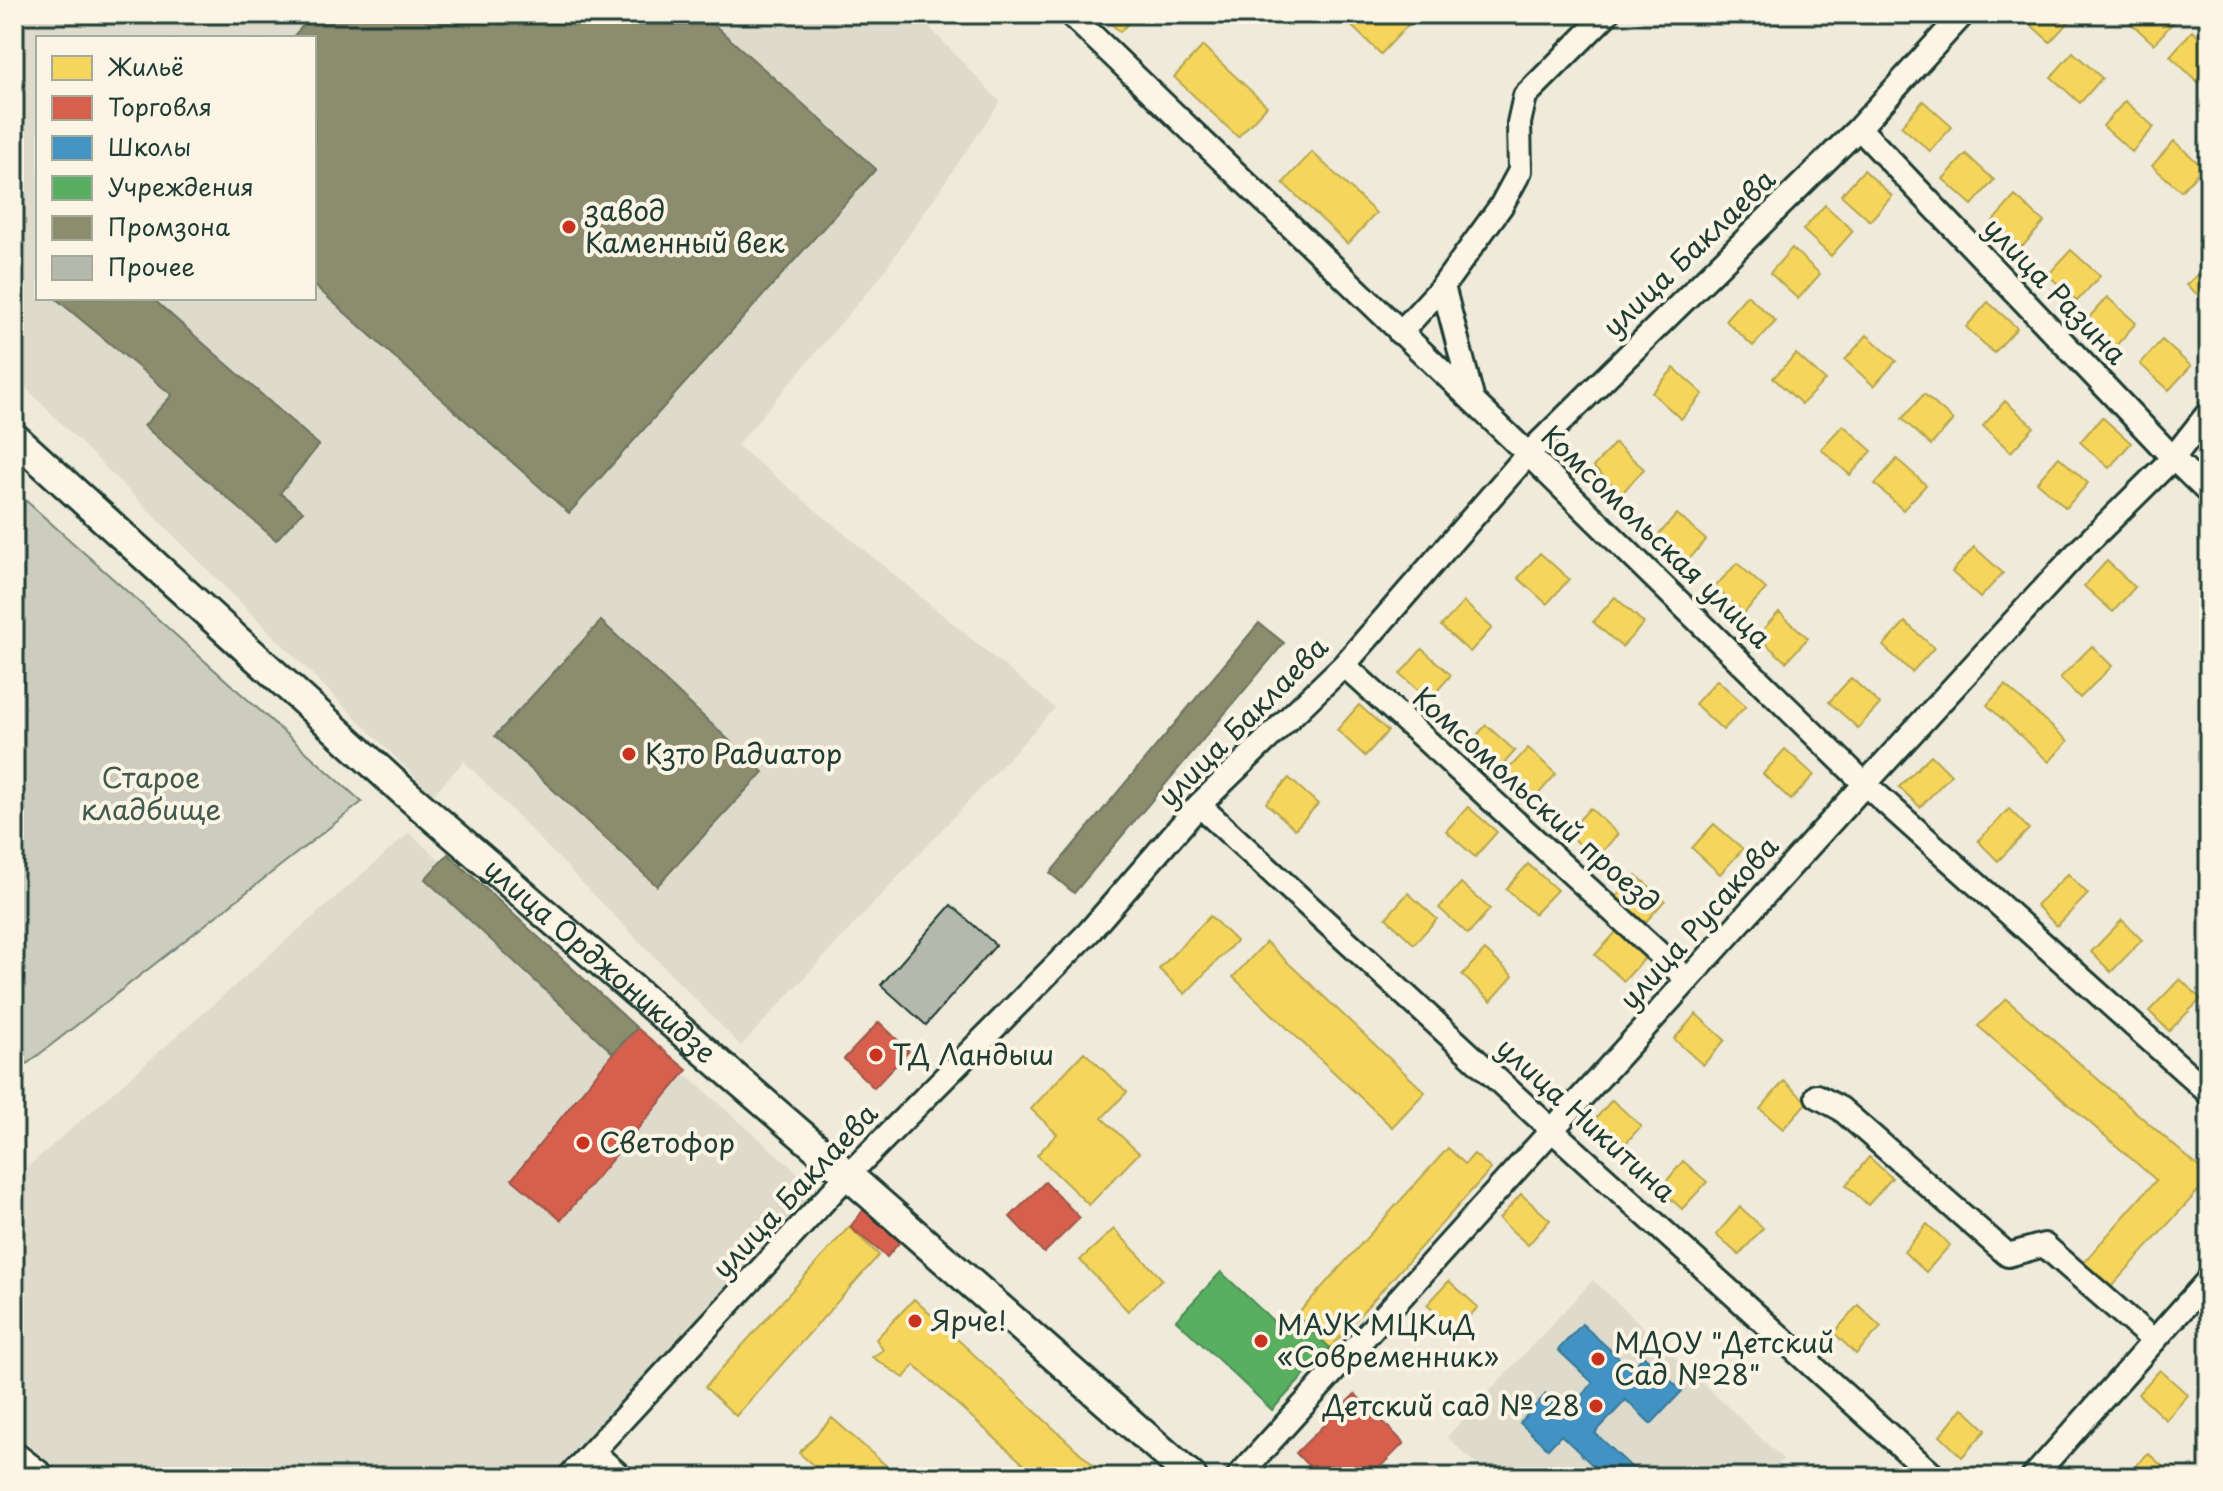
<svg xmlns="http://www.w3.org/2000/svg" width="2223" height="1491" viewBox="0 0 2223 1491" font-family="'Playpen Sans',sans-serif">
<rect width="100%" height="100%" fill="#efeada"/>
<filter id="ink" filterUnits="userSpaceOnUse"><feTurbulence type="fractalNoise" baseFrequency=".0125" numOctaves="2"/><feDisplacementMap in="SourceGraphic" scale="16" xChannelSelector="R" yChannelSelector="G"/><feConvolveMatrix kernelMatrix="1 2 1 2 8 2 1 2 1" color-interpolation-filters="sRGB"/></filter>
<g filter="url(#ink)">
<!-- built -->
<path fill="#dedbcc" fill-rule="evenodd" d="M 14,14 L 917,14 L 1000,102 L 880,277 L 737,445 L 1055,708 L 741,1046 L 464,761 L 433,795 L 14,376 ZM 38,38 L 314,38 L 314,298 L 38,298 Z
M 409,833 L 821,1193 L 559,1477 L 65,1477 L 14,1432 L 14,1179 Z
M 1593,1280 L 1783,1459 L 1766,1477 L 1490,1477 L 1447,1437 Z"/>
<!-- green -->
<path fill="#cccdbf" stroke="#76857a" stroke-width="2" d="M 14,490 L 362,802 L 14,1074 Z"/>
<!-- homes -->
<path fill="#f6d55c" stroke="#b6a750" stroke-width="2" d="M 1101,14 L 1137,14 L 1120,32 Z
M 1339,14 L 1399,14 L 1409,24 L 1381,54 Z
M 2023,14 L 2068,14 L 2072,18 L 2050,42 L 2021,16 Z
M 2129,14 L 2171,14 L 2176,19 L 2154,44 L 2125,18 Z
M 2192,31 L 2209,46 L 2209,70 L 2198,82 L 2170,56 Z
M 1203,46 L 1267,106 L 1238,137 L 1174,77 Z
M 2073,52 L 2102,78 L 2080,103 L 2051,77 Z
M 1923,101 L 1952,127 L 1930,151 L 1901,126 Z
M 2125,101 L 2154,127 L 2132,152 L 2103,126 Z
M 2174,141 L 2203,167 L 2181,191 L 2152,166 Z
M 1312,152 L 1376,213 L 1348,244 L 1283,183 Z
M 1966,154 L 1994,180 L 1972,205 L 1943,179 Z
M 1864,170 L 1892,196 L 1870,221 L 1841,195 Z
M 2015,196 L 2044,222 L 2022,247 L 1993,221 Z
M 1825,205 L 1853,231 L 1831,256 L 1803,230 Z
M 1792,248 L 1820,274 L 1798,299 L 1770,273 Z
M 2071,250 L 2100,276 L 2077,301 L 2048,275 Z
M 2200,273 L 2209,280 L 2209,292 L 2202,298 L 2186,285 Z
M 1747,295 L 1776,321 L 1753,346 L 1725,320 Z
M 2107,297 L 2136,323 L 2114,348 L 2085,322 Z
M 1988,302 L 2017,328 L 1994,353 L 1966,327 Z
M 1867,335 L 1896,361 L 1874,386 L 1845,360 Z
M 2162,340 L 2191,366 L 2169,390 L 2140,364 Z
M 1796,354 L 1825,380 L 1802,404 L 1773,378 Z
M 1674,368 L 1703,394 L 1681,419 L 1652,393 Z
M 1924,394 L 1953,420 L 1931,445 L 1902,419 Z
M 2005,401 L 2034,427 L 2011,452 L 1983,426 Z
M 2102,417 L 2131,443 L 2109,468 L 2080,442 Z
M 1843,425 L 1872,451 L 1850,475 L 1821,449 Z
M 1615,443 L 1644,469 L 1622,493 L 1593,467 Z
M 2059,457 L 2088,483 L 2066,508 L 2037,482 Z
M 1897,459 L 1926,485 L 1903,510 L 1875,484 Z
M 1677,514 L 1706,540 L 1684,565 L 1655,539 Z
M 1974,547 L 2003,573 L 1980,598 L 1952,572 Z
M 1540,553 L 1569,579 L 1547,604 L 1518,578 Z
M 2107,561 L 2135,587 L 2113,612 L 2084,586 Z
M 1737,563 L 1766,589 L 1744,613 L 1715,587 Z
M 1615,597 L 1644,623 L 1622,647 L 1593,622 Z
M 1464,602 L 1492,628 L 1470,652 L 1441,626 Z
M 1779,612 L 1808,638 L 1786,662 L 1757,636 Z
M 1905,622 L 1934,648 L 1912,672 L 1883,646 Z
M 2092,646 L 2112,666 L 2080,698 L 2060,678 Z
M 1422,649 L 1451,675 L 1429,700 L 1400,674 Z
M 1851,678 L 1880,704 L 1858,728 L 1829,702 Z
M 1717,680 L 1746,706 L 1723,730 L 1695,704 Z
M 2005,685 L 2068,741 L 2049,762 L 1987,705 Z
M 1359,705 L 1388,731 L 1365,756 L 1337,730 Z
M 1486,725 L 1515,751 L 1493,776 L 1464,750 Z
M 1528,748 L 1556,774 L 1534,799 L 1505,773 Z
M 1785,749 L 1814,775 L 1791,800 L 1763,774 Z
M 1931,755 L 1951,775 L 1920,807 L 1899,787 Z
M 1289,778 L 1318,804 L 1295,829 L 1266,803 Z
M 1468,807 L 1497,832 L 1475,857 L 1446,831 Z
M 1590,808 L 1618,834 L 1596,859 L 1567,833 Z
M 2009,809 L 2029,829 L 1998,861 L 1978,841 Z
M 1714,824 L 1743,849 L 1720,874 L 1692,848 Z
M 1528,864 L 1557,890 L 1534,914 L 1506,889 Z
M 2068,874 L 2088,894 L 2057,926 L 2036,905 Z
M 1636,875 L 1665,900 L 1643,925 L 1614,899 Z
M 1461,883 L 1490,909 L 1468,934 L 1439,908 Z
M 1408,893 L 1437,919 L 1414,944 L 1386,918 Z
M 1210,916 L 1236,941 L 1185,994 L 1159,969 Z
M 2122,920 L 2142,940 L 2111,972 L 2091,952 Z
M 1617,931 L 1646,957 L 1624,981 L 1595,955 Z
M 1266,942 L 1425,1092 L 1392,1127 L 1233,977 Z
M 1485,950 L 1513,976 L 1491,1001 L 1462,975 Z
M 2180,979 L 2201,999 L 2169,1031 L 2149,1011 Z
M 2006,999 L 2209,1176 L 2209,1179 L 2111,1287 L 2082,1264 L 2156,1180 L 1978,1026 Z
M 1696,1014 L 1725,1040 L 1703,1065 L 1674,1039 Z
M 1084,1052 L 1127,1092 L 1102,1118 L 1139,1153 L 1089,1205 L 1037,1155 L 1057,1134 L 1031,1109 Z
M 1784,1081 L 1807,1102 L 1783,1129 L 1760,1109 Z
M 1612,1100 L 1641,1126 L 1619,1151 L 1590,1125 Z
M 1448,1148 L 1465,1164 L 1474,1154 L 1491,1169 L 1330,1348 L 1295,1317 Z
M 1869,1157 L 1892,1178 L 1868,1205 L 1846,1185 Z
M 1683,1161 L 1707,1182 L 1682,1209 L 1660,1189 Z
M 1521,1194 L 1550,1220 L 1528,1245 L 1499,1219 Z
M 1740,1207 L 1763,1228 L 1739,1255 L 1716,1235 Z
M 1927,1224 L 1950,1245 L 1926,1272 L 1904,1252 Z
M 849,1227 L 879,1255 L 736,1416 L 705,1387 Z
M 1114,1229 L 1162,1279 L 1128,1311 L 1080,1260 Z
M 1449,1281 L 1478,1307 L 1456,1331 L 1427,1305 Z
M 914,1299 L 1106,1477 L 1038,1477 L 914,1365 L 904,1378 L 872,1357 L 883,1350 L 876,1339 Z
M 1858,1305 L 1881,1327 L 1856,1354 L 1834,1333 Z
M 2160,1370 L 2188,1395 L 2166,1420 L 2138,1394 Z
M 1963,1408 L 1986,1430 L 1962,1457 L 1940,1436 Z
M 832,1418 L 899,1477 L 827,1477 L 799,1453 Z
M 2148,1453 L 2174,1477 L 2126,1477 Z"/>
<!-- shops -->
<path fill="#d6604d" stroke="#9f5646" stroke-width="2" d="M 879,1022 L 909,1051 L 874,1088 L 844,1059 Z
M 637,1028 L 687,1070 L 561,1220 L 512,1179 L 613,1053 Z
M 1045,1182 L 1080,1218 L 1044,1253 L 1010,1217 Z
M 865,1208 L 903,1238 L 887,1257 L 850,1227 Z
M 1355,1394 L 1404,1443 L 1370,1477 L 1319,1477 L 1296,1453 Z"/>
<!-- schools -->
<path fill="#4393c3" stroke="#387998" stroke-width="2" d="M 1582,1324 L 1631,1369 L 1644,1356 L 1682,1391 L 1651,1424 L 1626,1400 L 1595,1433 L 1642,1477 L 1605,1477 L 1561,1435 L 1548,1449 L 1520,1423 L 1546,1394 L 1566,1413 L 1593,1383 L 1558,1350 Z"/>
<!-- public -->
<path fill="#5aae61" stroke="#488c54" stroke-width="2" d="M 1221,1272 L 1287,1334 L 1301,1320 L 1330,1348 L 1272,1410 L 1176,1320 Z"/>
<!-- industry -->
<path fill="#8c8c6e" stroke="#6b745d" stroke-width="2" d="M 313,14 L 702,14 L 876,169 L 569,513 L 314,285 L 314,38 L 292,38 Z
M 55,298 L 152,298 L 319,445 L 280,493 L 303,511 L 276,540 L 144,426 L 172,395 Z
M 601,621 L 763,772 L 657,886 L 495,736 Z
M 1259,623 L 1284,643 L 1074,893 L 1050,873 Z
M 448,854 L 637,1028 L 613,1053 L 425,879 Z"/>
<!-- building -->
<path fill="#b5b9ad" stroke="#1f3d34" stroke-width="2" d="M 951,905 L 996,945 L 926,1025 L 881,985 Z"/>
<g fill="none" stroke-linecap="round" stroke-linejoin="round">
<!-- minor casing -->
<g stroke="#1f3d34" stroke-width="28">
<path id="minor" d="M 1070,14 L 1528,454 L 1865,784 L 2209,1093
M 1859,128 L 2173,458 L 2209,493
M 1400,333 L 1443,286
M 1473,401 L 1443,286 L 1501,206 L 1520,171 L 1519,123 L 1525,96 L 1607,14
M 1344,665 L 1688,980
M 1199,805 L 1553,1131 L 1935,1477
M 1817,1096 L 1841,1109 L 2008,1255 L 2044,1245 L 2154,1341
M 593,1452 L 621,1477
M 14,1453 L 45,1477
M 569,1477 L 848,1175 L 1089,932 L 1199,805 L 1344,665 L 1528,454 L 1859,128 L 1963,14
M 1238,1477 L 1865,784 L 2075,555 L 2173,458 L 2209,412
M 2033,1477 L 2209,1279"/>
</g>
<!-- major casing -->
<g stroke="#1f3d34" stroke-width="34">
<g id="major">
<path id="s1" d="M 14,437 L 403,791 L 848,1175 L 1192,1477"/>
</g>
</g>
<!-- minor -->
<use href="#minor" stroke="#fcf5e5" stroke-width="22"/>
<!-- major -->
<use href="#major" stroke="#fcf5e5" stroke-width="28"/>
</g>
</g>
<!-- markers -->
<g fill="#c8321e" stroke="#fcf5e5" stroke-width="3">
<circle cx="569" cy="227" r="8"/>
<circle cx="629" cy="754" r="8"/>
<circle cx="876" cy="1055" r="8"/>
<circle cx="583" cy="1143" r="8"/>
<circle cx="915" cy="1321" r="8"/>
<circle cx="1261" cy="1341" r="8"/>
<circle cx="1598" cy="1359" r="8"/>
<circle cx="1596" cy="1406" r="8"/>
</g>
<g text-anchor="middle" stroke-width="8" stroke-linejoin="round" paint-order="stroke">
<!-- poi labels -->
<g font-size="28" fill="#1f3d34" stroke="#fcf5e5" text-anchor="start">
<text x="585" y="221">завод<tspan x="585" dy="32">Каменный век</tspan></text>
<text x="645" y="764">Кзто Радиатор</text>
<text x="892" y="1065">ТД Ландыш</text>
<text x="599" y="1153">Светофор</text>
<text x="931" y="1331">Ярче!</text>
<text x="1277" y="1335">МАУК МЦКиД<tspan x="1277" dy="32">«Современник»</tspan></text>
<text x="1614" y="1353">МДОУ "Детский<tspan x="1614" dy="32">Сад №28"</tspan></text>
<text x="1580" y="1416" text-anchor="end">Детский сад № 28</text>
</g>
<!-- street labels -->
<g font-size="28" fill="#1f3d34" stroke="#fcf5e5">
<text transform="translate(1689 253) rotate(-44)" y="10">улица Баклаева</text>
<text transform="translate(2055 291) rotate(46)" y="10">улица Разина</text>
<text transform="translate(1656 537) rotate(44)" y="10">Комсомольская улица</text>
<text transform="translate(1243 722) rotate(-45)" y="10">улица Баклаева</text>
<text transform="translate(1536 800) rotate(42)" y="10">Комсомольский проезд</text>
<text transform="translate(1699 923) rotate(-48)" y="10">улица Русакова</text>
<text dy="10" stroke="none"><textPath href="#s1" startOffset="786">улица Орджоникидзе</textPath></text>
<text transform="translate(1586 1120) rotate(42)" y="10">улица Никитина</text>
<text transform="translate(795 1191) rotate(-47)" y="10">улица Баклаева</text>
</g>
<!-- park labels -->
<g font-size="28" fill="#425a50" stroke="#fcf5e5">
<text x="151" y="788">Старое<tspan x="151" dy="32">кладбище</tspan></text>
</g>
</g>
<!-- margin -->
<rect width="2223" height="1491" fill="none" stroke="#fcf5e5" stroke-width="48"/>
<rect x="24" y="24" width="2175" height="1443" fill="none" stroke="#1f3d34" stroke-width="3" filter="url(#ink)"/>
<!-- legend -->
<rect x="36" y="36" width="280" height="264" fill="#fcf5e5" stroke="#a4ab9e" stroke-width="2"/>
<rect x="52" y="56" width="40" height="24" fill="#f6d55c" stroke="#a4ab9e" stroke-width="2"/>
<text x="108" y="76" font-size="24" fill="#1f3d34">Жильё</text>
<rect x="52" y="96" width="40" height="24" fill="#d6604d" stroke="#a4ab9e" stroke-width="2"/>
<text x="108" y="116" font-size="24" fill="#1f3d34">Торговля</text>
<rect x="52" y="136" width="40" height="24" fill="#4393c3" stroke="#a4ab9e" stroke-width="2"/>
<text x="108" y="156" font-size="24" fill="#1f3d34">Школы</text>
<rect x="52" y="176" width="40" height="24" fill="#5aae61" stroke="#a4ab9e" stroke-width="2"/>
<text x="108" y="196" font-size="24" fill="#1f3d34">Учреждения</text>
<rect x="52" y="216" width="40" height="24" fill="#8c8c6e" stroke="#a4ab9e" stroke-width="2"/>
<text x="108" y="236" font-size="24" fill="#1f3d34">Промзона</text>
<rect x="52" y="256" width="40" height="24" fill="#b5b9ad" stroke="#a4ab9e" stroke-width="2"/>
<text x="108" y="276" font-size="24" fill="#1f3d34">Прочее</text>
</svg>
